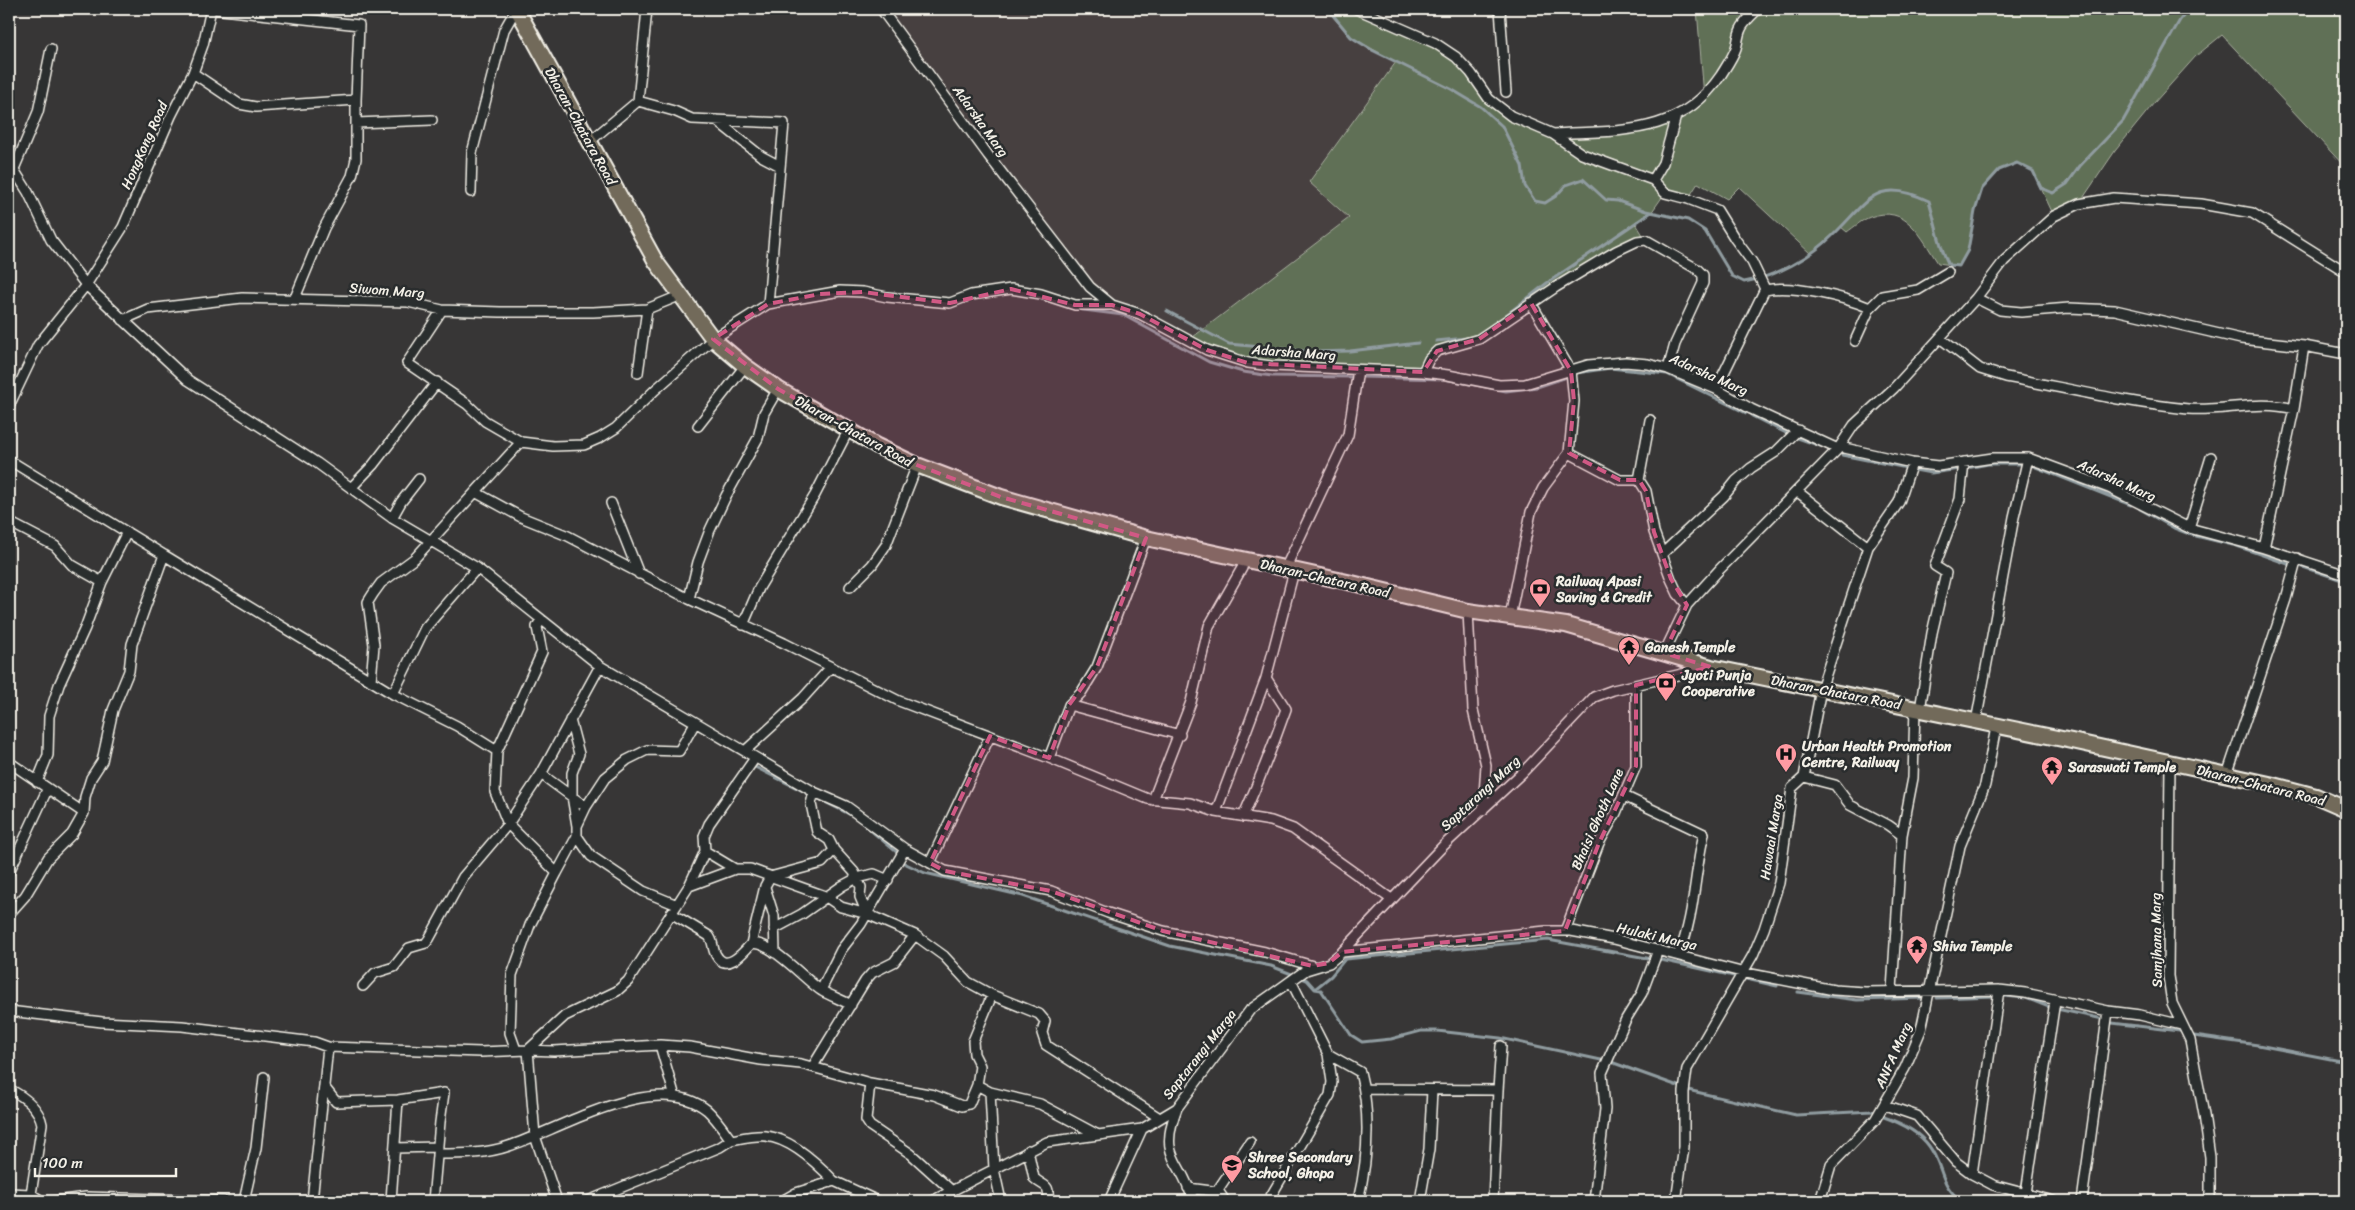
<svg xmlns="http://www.w3.org/2000/svg" width="2355" height="1210" viewBox="0 0 2355 1210" font-family="Sriracha,sans-serif">
<rect width="100%" height="100%" fill="#373636"/>
<filter id="ink" filterUnits="userSpaceOnUse"><feTurbulence type="fractalNoise" baseFrequency=".02" numOctaves="2"/><feDisplacementMap in="SourceGraphic" scale="10" xChannelSelector="R" yChannelSelector="G"/><feConvolveMatrix kernelMatrix="1 2 1 2 8 2 1 2 1" color-interpolation-filters="sRGB"/></filter>
<g filter="url(#ink)">
<!-- built -->
<path fill="#464040" d="M 880,9 L 1338,9 L 1332,16 L 1372,50 L 1396,62 L 1309,182 L 1350,218 L 1189,340 L 1112,305 L 1090,287 Z"/>
<!-- green -->
<path fill="#606f57" stroke="#aab0a0" d="M 1338,9 L 1357,9 L 1456,57 L 1489,99 L 1553,134 L 1653,126 L 1704,97 L 1697,9 L 2346,9 L 2346,168 L 2222,35 L 2196,56 L 2154,103 L 2115,151 L 2079,204 L 2054,216 L 2033,171 L 2017,163 L 1999,170 L 1982,189 L 1975,212 L 1968,250 L 1959,266 L 1938,263 C 1921,237 1907,204 1870,217 C 1862,220 1854,227 1847,232 L 1841,227 L 1811,254 L 1739,187 L 1727,199 L 1698,183 L 1688,199 L 1665,193 L 1651,213 L 1635,222 L 1646,240 L 1637,241 L 1479,339 L 1447,347 L 1423,372 L 1271,366 L 1189,340 L 1349,218 L 1309,182 L 1396,62 L 1351,37 L 1332,16 Z"/>
<g fill="none" stroke-linecap="round" stroke-linejoin="round">
<!-- stream -->
<path stroke="#909ca0" stroke-width="3" d="M 1328,9 L 1351,37 L 1372,50 L 1451,89 L 1481,107 L 1502,126 L 1522,166 L 1525,186 L 1535,201 L 1545,203 L 1556,196 L 1566,185 L 1583,179 L 1606,200 L 1618,201 L 1646,211 L 1688,220 L 1705,231 L 1732,276 L 1744,282 C 1775,277 1810,258 1832,236 C 1867,203 1875,175 1929,201 C 1936,223 1938,245 1949,265 L 1959,266 L 1968,250 L 1975,211 L 1982,189 L 1999,170 L 2017,163 L 2033,171 L 2041,188 L 2053,193 L 2067,184 L 2080,166 L 2123,121 L 2180,20 L 2189,9
M 1076,309 L 1123,315 L 1209,362 L 1243,372 L 1272,376 L 1353,377
M 1167,311 L 1229,344 L 1314,352 L 1350,351 L 1418,343
M 1505,316 L 1547,283 L 1650,213
M 1436,341 L 1467,338
M 1576,373 L 1610,368 L 1667,374 L 1746,413
M 1362,377 L 1444,379 L 1506,391 L 1537,387 L 1564,378
M 1752,416 L 1790,435
M 1798,438 L 1829,449
M 1842,455 L 1907,468
M 2031,465 L 2131,505
M 1967,468 L 1988,464 L 2023,464
M 1915,470 L 1931,473 L 1960,469
M 2140,509 L 2174,528 L 2192,535 L 2237,546 L 2291,565
M 2300,566 L 2342,580
M 753,766 L 853,816
M 862,823 L 899,854
M 904,863 L 925,873 L 1023,896 L 1170,946 L 1271,966 L 1307,980 L 1315,989 L 1321,990 L 1351,1035 L 1362,1042 L 1391,1039 L 1421,1031 L 1437,1031 L 1500,1038 L 1601,1060
M 1661,960 L 1734,976
M 1742,978 L 1777,986
M 1316,988 L 1331,976 L 1345,959 L 1548,940 L 1652,959
M 1798,992 L 1857,1000 L 1924,998
M 2003,996 L 2026,998 L 2049,1007
M 1937,998 L 1996,996
M 2057,1009 L 2103,1019
M 2112,1023 L 2180,1031
M 2194,1036 L 2258,1045 L 2346,1062
M 1611,1062 L 1692,1091 L 1796,1115 L 1873,1111
M 1884,1117 C 1901,1123 1918,1131 1929,1146 C 1944,1166 1939,1186 1962,1201"/>
<!-- street casing -->
<g stroke="#f4f1e8" stroke-width="12">
<path id="street" d="M 213,9 L 359,25 L 356,100 L 356,159 L 352,176 L 324,228 L 295,298
M 647,9 L 638,101 L 674,111 L 692,119 L 784,123 L 768,304
M 881,9 L 988,155 L 1090,287 L 1112,305 L 1140,314 L 1207,350 L 1248,363 L 1271,366 L 1423,372 L 1448,375 L 1499,385 L 1525,384 L 1588,365 L 1625,362 L 1648,364 L 1668,369 L 1716,389 L 1751,409 L 1838,449
M 1357,9 L 1435,43 L 1456,57 L 1471,73 L 1489,99 L 1511,116 L 1553,134 L 1582,154 L 1653,180 L 1665,193 L 1688,199 L 1717,210 L 1735,239 L 1752,262 L 1765,289 L 1716,389
M 1500,9 L 1506,92
M 193,73 L 239,104 L 256,107 L 356,100
M 716,120 L 761,156 L 780,166
M 356,123 L 432,120
M 1553,134 C 1619,130 1679,137 1721,75 C 1726,67 1733,57 1736,48 C 1738,42 1738,35 1741,29 C 1744,22 1752,15 1758,9
M 589,142 L 638,101
M 9,162 L 28,192 L 51,240 L 86,285 L 188,380 L 317,463 L 392,518 L 477,568 L 600,666 L 814,792 L 846,806 L 905,849 L 945,871 L 1051,891 L 1108,913 L 1163,931 L 1265,952 L 1313,966
M 14,169 L 38,112 L 51,49
M 1653,180 L 1663,163 L 1676,116
M 471,192 L 472,153 L 504,30 L 516,9
M 1765,290 C 1791,284 1845,297 1870,308 L 1882,296 L 1918,290 L 1948,272
M 1976,298 L 2004,261 L 2054,216 L 2079,204 L 2114,198 L 2201,204 L 2252,213 L 2346,272
M 442,310 L 407,363 L 467,404 L 485,421 L 521,442
M 123,320 L 148,309 L 242,298 L 408,302 L 442,310 L 500,312 L 593,312 L 647,309 L 679,296
M 1940,338 L 1980,369 L 2006,377 C 2066,388 2127,403 2188,409 C 2224,412 2258,399 2294,409
M 1855,341 L 1870,308
M 1423,372 L 1429,359 L 1437,351 L 1479,339 L 1556,287 L 1616,251 L 1637,241 L 1646,240 L 1697,269 L 1703,275 L 1703,283 L 1675,344 L 1668,369
M 638,373 L 647,309
M 9,406 L 38,345 L 86,285 L 123,227 L 171,116 L 193,73 L 203,45 L 211,9
M 1650,420 L 1639,480 L 1646,491 L 1654,532 L 1671,579 L 1678,594 L 1687,605
M 698,426 L 745,366
M 1840,447 L 1912,463 L 1938,466 L 1993,458 L 2028,458 L 2109,488 L 2189,528 L 2264,548 L 2346,575
M 1569,453 L 1620,480 L 1639,480
M 9,460 L 164,555 L 132,644 L 129,671 L 113,710 L 102,761 L 91,778 L 85,797 L 84,813 L 72,834 L 48,858 L 25,896 L 9,914
M 351,488 L 373,465 L 437,382
M 475,492 L 521,517 L 568,536 L 689,599 L 784,643 L 899,701 L 1049,758 L 1148,799 L 1190,803 L 1216,812 L 1271,821 L 1293,829 L 1391,899
M 611,503 L 639,574
M 392,518 L 401,502 L 419,479
M 9,522 L 55,546 L 72,565 L 102,582
M 2189,528 L 2211,457
M 1868,547 L 1899,502 L 1912,463
M 2264,548 L 2294,409 L 2304,346
M 1663,553 L 1724,496 L 1736,481 L 1751,468 L 1776,452 L 1798,430
M 164,555 L 393,694 L 457,726 L 497,751
M 1285,569 L 1348,435 L 1358,370
M 850,587 L 872,565 L 886,545 L 917,465
M 689,599 L 698,562 L 710,530 L 726,496 L 758,438 L 764,413 L 778,389
M 1468,611 L 1473,710 L 1486,765 L 1483,810
M 1510,617 L 1531,512 L 1543,488 L 1569,453 L 1574,401 L 1571,371 L 1531,303
M 743,625 L 759,588 L 815,495 L 849,429
M 1664,653 L 1687,605 L 1720,569 L 1838,449 L 1854,425 L 1894,388 L 1976,298 L 2000,310 L 2021,312 L 2069,308 L 2115,310 L 2241,339 L 2304,346 L 2346,354
M 371,681 L 374,645 L 368,602 L 373,594 L 381,583 L 415,558 L 521,442 L 553,446 L 584,445 L 600,438 L 616,428 L 655,390 L 713,339 L 768,304 L 840,291 L 863,292 L 887,297 L 950,303 L 971,295 L 1011,289 L 1041,294 L 1075,305 L 1112,305
M 393,694 L 425,628 L 477,568
M 1069,705 L 1180,735
M 1920,710 L 1932,633 L 1946,573 L 1935,566 L 1960,499 L 1964,462
M 570,720 L 579,754 L 572,773 L 572,796 L 577,826
M 1976,722 L 2014,517 L 2028,458
M 745,751 L 803,698 L 831,667
M 1049,758 L 1069,705 L 1081,693 L 1097,667 L 1146,538
M 9,762 L 84,813
M 2170,763 L 2168,976 L 2172,1003 L 2190,1040 L 2204,1115 L 2210,1157 L 2210,1201
M 541,774 L 586,807
M 2227,775 L 2286,599 L 2297,558
M 1804,777 L 1835,785 L 1850,805 L 1888,825 L 1902,835
M 37,782 L 48,755 L 49,716 L 59,685 L 85,628 L 102,582 L 127,532
M 1624,796 L 1704,834 C 1694,874 1695,915 1679,954
M 1153,800 L 1191,702 L 1209,626 L 1242,568 L 1244,560
M 1216,812 L 1266,678
M 1243,817 C 1259,781 1273,746 1286,709 L 1266,678 L 1294,571
M 577,836 L 591,856 L 643,891 L 677,905
M 834,850 L 854,872 L 861,887 L 860,897 L 867,914
M 705,851 L 735,869
M 930,863 L 990,736
M 9,872 L 47,790
M 557,873 L 577,836 L 577,826 L 586,807 L 605,778 L 627,760 L 647,750 L 679,751 L 695,723
M 689,886 L 735,869 L 750,869 L 825,896 L 841,907 L 867,914 L 915,935 L 944,956 L 968,982 L 992,995 L 1039,1014 L 1045,1021 L 1042,1033 L 1046,1045 L 1158,1117
M 765,887 L 774,916 L 775,953
M 671,913 L 709,936 C 714,942 712,949 716,955 C 726,973 743,953 751,944 C 768,938 807,982 822,991 C 831,996 842,1000 851,1005
M 774,929 L 802,914 L 842,886 L 857,878 L 874,874 L 888,880
M 1565,931 L 1599,843 L 1616,813 L 1636,766 L 1636,685
M 751,944 L 765,886 L 770,877 L 822,863 L 834,850 L 829,840 L 817,832 L 811,804 L 814,792
M 1342,952 L 1546,931 L 1571,931 L 1614,939 L 1741,972 L 1834,990 L 1865,992 L 1999,990 L 2025,993 L 2108,1011 L 2082,1201
M 1291,981 L 1328,1054 L 1360,1072 C 1371,1114 1368,1159 1358,1201
M 363,986 L 375,973 L 394,967 L 409,948 L 426,943 L 429,939 L 463,877 L 508,824 L 541,774 L 600,666
M 821,990 L 841,950 L 861,924 L 905,849
M 1892,990 L 1902,835 L 1913,778 L 1915,708
M 9,1011 L 102,1022 L 182,1026 L 314,1042 L 328,1047 L 481,1052 L 528,1050 L 535,1136 L 557,1201
M 2108,1011 L 2140,1015 L 2182,1025
M 660,1045 L 675,1097
M 516,1050 L 510,1033 L 512,975 L 530,925 L 557,873 L 508,824 L 495,792 L 497,751 L 542,652 L 537,627 L 541,619
M 528,1050 L 554,1051 L 660,1045 L 690,1047 L 761,1060 L 801,1064 L 870,1083 L 934,1095 L 962,1106 L 969,1104 L 977,1085 L 980,1066 L 974,1054 L 973,1041 L 992,995
M 528,1050 L 565,1016 L 617,991 L 628,981 L 689,886 L 705,851 L 704,836 L 709,824 L 755,758
M 813,1066 L 865,981 L 872,973 L 894,962 L 915,935
M 870,1083 L 866,1120 L 870,1126 L 911,1154 L 952,1191
M 977,1085 L 990,1092 L 1040,1104 L 1098,1135
M 325,1088 L 336,1102 L 398,1100 L 444,1093 L 440,1122 L 433,1201
M 9,1089 C 23,1096 39,1108 42,1124 L 31,1194
M 1365,1089 L 1498,1090 L 1493,1201
M 1498,1090 L 1501,1046
M 990,1092 L 994,1169 L 1001,1201
M 1885,1105 L 1917,1116 L 1956,1162 L 1972,1174 L 1993,1185 L 2053,1201
M 1177,1108 C 1157,1160 1182,1158 1193,1201
M 395,1148 L 438,1147
M 1028,1150 L 1034,1178 C 1044,1188 1050,1182 1048,1201
M 437,1154 C 462,1154 486,1154 509,1146 C 561,1129 656,1069 707,1110 C 716,1118 724,1130 731,1140 C 742,1138 755,1135 766,1136 C 791,1139 818,1164 834,1181
M 1972,1174 L 1999,990
M 1188,1188 L 1219,1192
M 9,1193 L 31,1194 L 42,1201
M 2026,1193 L 2055,1001
M 56,1201 L 86,1197 L 224,1201
M 244,1201 L 256,1148 L 264,1077
M 312,1201 L 328,1047
M 391,1201 L 398,1100
M 588,1201 L 720,1147 L 731,1140
M 782,1201 L 796,1193 L 834,1181 L 878,1201
M 932,1201 L 1047,1142 L 1142,1129
M 1109,1201 L 1142,1129 L 1177,1108 L 1250,1010 L 1306,970 L 1329,963 L 1342,952 L 1443,846 L 1523,772 L 1594,697 L 1613,690 L 1708,668
M 1225,1201 L 1219,1192 L 1219,1188 L 1250,1142
M 1268,1201 L 1330,1095 L 1332,1082 L 1328,1054
M 1420,1201 L 1429,1149 L 1432,1090
M 1594,1201 L 1605,1109 L 1602,1073 L 1626,1019 L 1642,993 L 1658,950
M 1676,1201 L 1684,1147 L 1684,1092 L 1687,1069 L 1753,955 L 1764,929 L 1779,883 L 1792,788 L 1804,777 L 1821,689 L 1868,547 L 1798,492
M 1820,1201 L 1831,1165 L 1875,1120 L 1905,1068 L 1921,1030 L 1960,846 L 1985,785 L 1996,727"/>
</g>
<!-- primary casing -->
<g stroke="#f4f1e8" stroke-width="18">
<path id="primary" d="M 517,9 L 656,262 L 713,339 L 745,366 L 778,389 L 877,446 L 917,465 L 1001,497 L 1146,538 L 1352,583 L 1468,611 L 1566,625 L 1711,667 L 2072,741 L 2274,785 L 2316,796 L 2346,809"/>
</g>
<!-- street -->
<use href="#street" stroke="#2a2d2e" stroke-width="9"/>
<!-- primary -->
<use href="#primary" stroke="#726b5a" stroke-width="14"/>
</g>
</g>
<!-- marked area -->
<path fill="#d15985" fill-opacity="0.2" stroke="#d15985" stroke-width="4" stroke-dasharray="10 6" stroke-linejoin="round" d="M 1011,289 L 1075,305 L 1112,305 L 1140,314 L 1207,350 L 1248,363 L 1423,372 L 1437,351 L 1479,339 L 1531,303 L 1571,371 L 1574,401 L 1569,453 L 1620,480 L 1639,480 L 1646,491 L 1654,532 L 1671,579 L 1687,605 L 1664,653 L 1711,667 L 1636,685 L 1636,766 L 1599,843 L 1565,931 L 1342,952 L 1329,963 L 1313,966 L 1163,931 L 1051,891 L 945,871 L 930,863 L 990,736 L 1049,758 L 1069,705 L 1097,667 L 1146,538 L 1001,497 L 917,465 L 778,389 L 713,339 L 768,304 L 820,294 L 863,292 L 950,303 Z"/>
<!-- icons -->
<defs>
<g id="bank-pin" transform="scale(1.125)"><path d="M0 17L-7.5 6A9.5 9.5 0 1 1 7.5 6Z" fill="#ff9aa2" stroke="#2a2d2e"/><path d="M-6-4H6V4H-6ZM0-2.3a2.3 2.3 0 1 0 0 4.6a2.3 2.3 0 1 0 0-4.6Z" fill="#111"/></g>
<g id="temple-pin" transform="scale(1.125)"><path d="M0 17L-7.5 6A9.5 9.5 0 1 1 7.5 6Z" fill="#ff9aa2" stroke="#2a2d2e"/><path d="M0-6L5-2H3V0L6.5 2.5H4V6H1.5V3h-3V6H-4V2.5H-6.5L-3 0V-2H-5Z" fill="#111"/></g>
<g id="hospital-pin" transform="scale(1.125)"><path d="M0 17L-7.5 6A9.5 9.5 0 1 1 7.5 6Z" fill="#ff9aa2" stroke="#2a2d2e"/><path d="M-5-5h3v3.5h4V-5h3V5h-3V1.5h-4V5h-3Z" fill="#111"/></g>
<g id="school-pin" transform="scale(1.125)"><path d="M0 17L-7.5 6A9.5 9.5 0 1 1 7.5 6Z" fill="#ff9aa2" stroke="#2a2d2e"/><path d="M0-5L7-2L0 1L-7-2ZM-4 1L0 2.5L4 1V4Q0 6-4 4Z" fill="#111"/></g>
</defs>
<g fill-rule="evenodd">
<use href="#bank-pin" x="1540" y="589"/>
<use href="#temple-pin" x="1629" y="647"/>
<use href="#bank-pin" x="1666" y="683"/>
<use href="#hospital-pin" x="1786" y="754"/>
<use href="#temple-pin" x="2052" y="767"/>
<use href="#temple-pin" x="1917" y="946"/>
<use href="#school-pin" x="1232" y="1165"/>
</g>
<g text-anchor="middle" stroke-width="5" stroke-linejoin="round" paint-order="stroke">
<!-- street labels -->
<g font-size="14" fill="#f4f1e8" stroke="#2a2d2e">
<text transform="translate(981 121) rotate(54)" y="5">Adarsha Marg</text>
<text transform="translate(581 126) rotate(61)" y="5">Dharan-Chatara Road</text>
<text transform="translate(144 145) rotate(-66)" y="5">HongKong Road</text>
<text transform="translate(387 290) rotate(4)" y="5">Siwom Marg</text>
<text transform="translate(1294 352) rotate(4)" y="5">Adarsha Marg</text>
<text transform="translate(1709 374) rotate(24)" y="5">Adarsha Marg</text>
<text transform="translate(854 431) rotate(29)" y="5">Dharan-Chatara Road</text>
<text transform="translate(2117 480) rotate(24)" y="5">Adarsha Marg</text>
<text transform="translate(1325 578) rotate(13)" y="5">Dharan-Chatara Road</text>
<text transform="translate(1836 692) rotate(11)" y="5">Dharan-Chatara Road</text>
<text transform="translate(2261 785) rotate(14)" y="5">Dharan-Chatara Road</text>
<text transform="translate(1480 793) rotate(-43)" y="5">Saptarangi Marg</text>
<text transform="translate(1597 819) rotate(-66)" y="5">Bhaisi Ghoth Lane</text>
<text transform="translate(1771 837) rotate(-81)" y="5">Hawaai Marga</text>
<text transform="translate(1657 936) rotate(13)" y="5">Hulaki Marga</text>
<text transform="translate(2156 940) rotate(-91)" y="5">Samjhana Marg</text>
<text transform="translate(1199 1054) rotate(-52)" y="5">Saptarangi Marga</text>
<text transform="translate(1893 1055) rotate(-66)" y="5">ANFA Marg</text>
</g>
<!-- poi labels -->
<g font-size="14" font-weight="bold" fill="#f4f1e8" stroke="#2a2d2e" text-anchor="start">
<text x="1556" y="586">Railway Apasi<tspan x="1556" dy="16">Saving &amp; Credit</tspan></text>
<text x="1645" y="652">Ganesh Temple</text>
<text x="1682" y="680">Jyoti Punja<tspan x="1682" dy="16">Cooperative</tspan></text>
<text x="1802" y="751">Urban Health Promotion<tspan x="1802" dy="16">Centre, Railway</tspan></text>
<text x="2068" y="772">Saraswati Temple</text>
<text x="1933" y="951">Shiva Temple</text>
<text x="1248" y="1162">Shree Secondary<tspan x="1248" dy="16">School, Ghopa</tspan></text>
</g>
</g>
<!-- margin -->
<rect width="2355" height="1210" fill="none" stroke="#2a2d2e" stroke-width="30"/>
<rect x="15" y="15" width="2325" height="1180" fill="none" stroke="#f4f1e8" stroke-width="2" filter="url(#ink)"/>
<!-- scale -->
<path d="M35 1168v8h141v-8" fill="none" stroke="#f4f1e8" stroke-width="2.5"/>
<text x="42" y="1168" font-size="15" fill="#f4f1e8" stroke="#2a2d2e" stroke-width="4" paint-order="stroke">100 m</text>
</svg>
